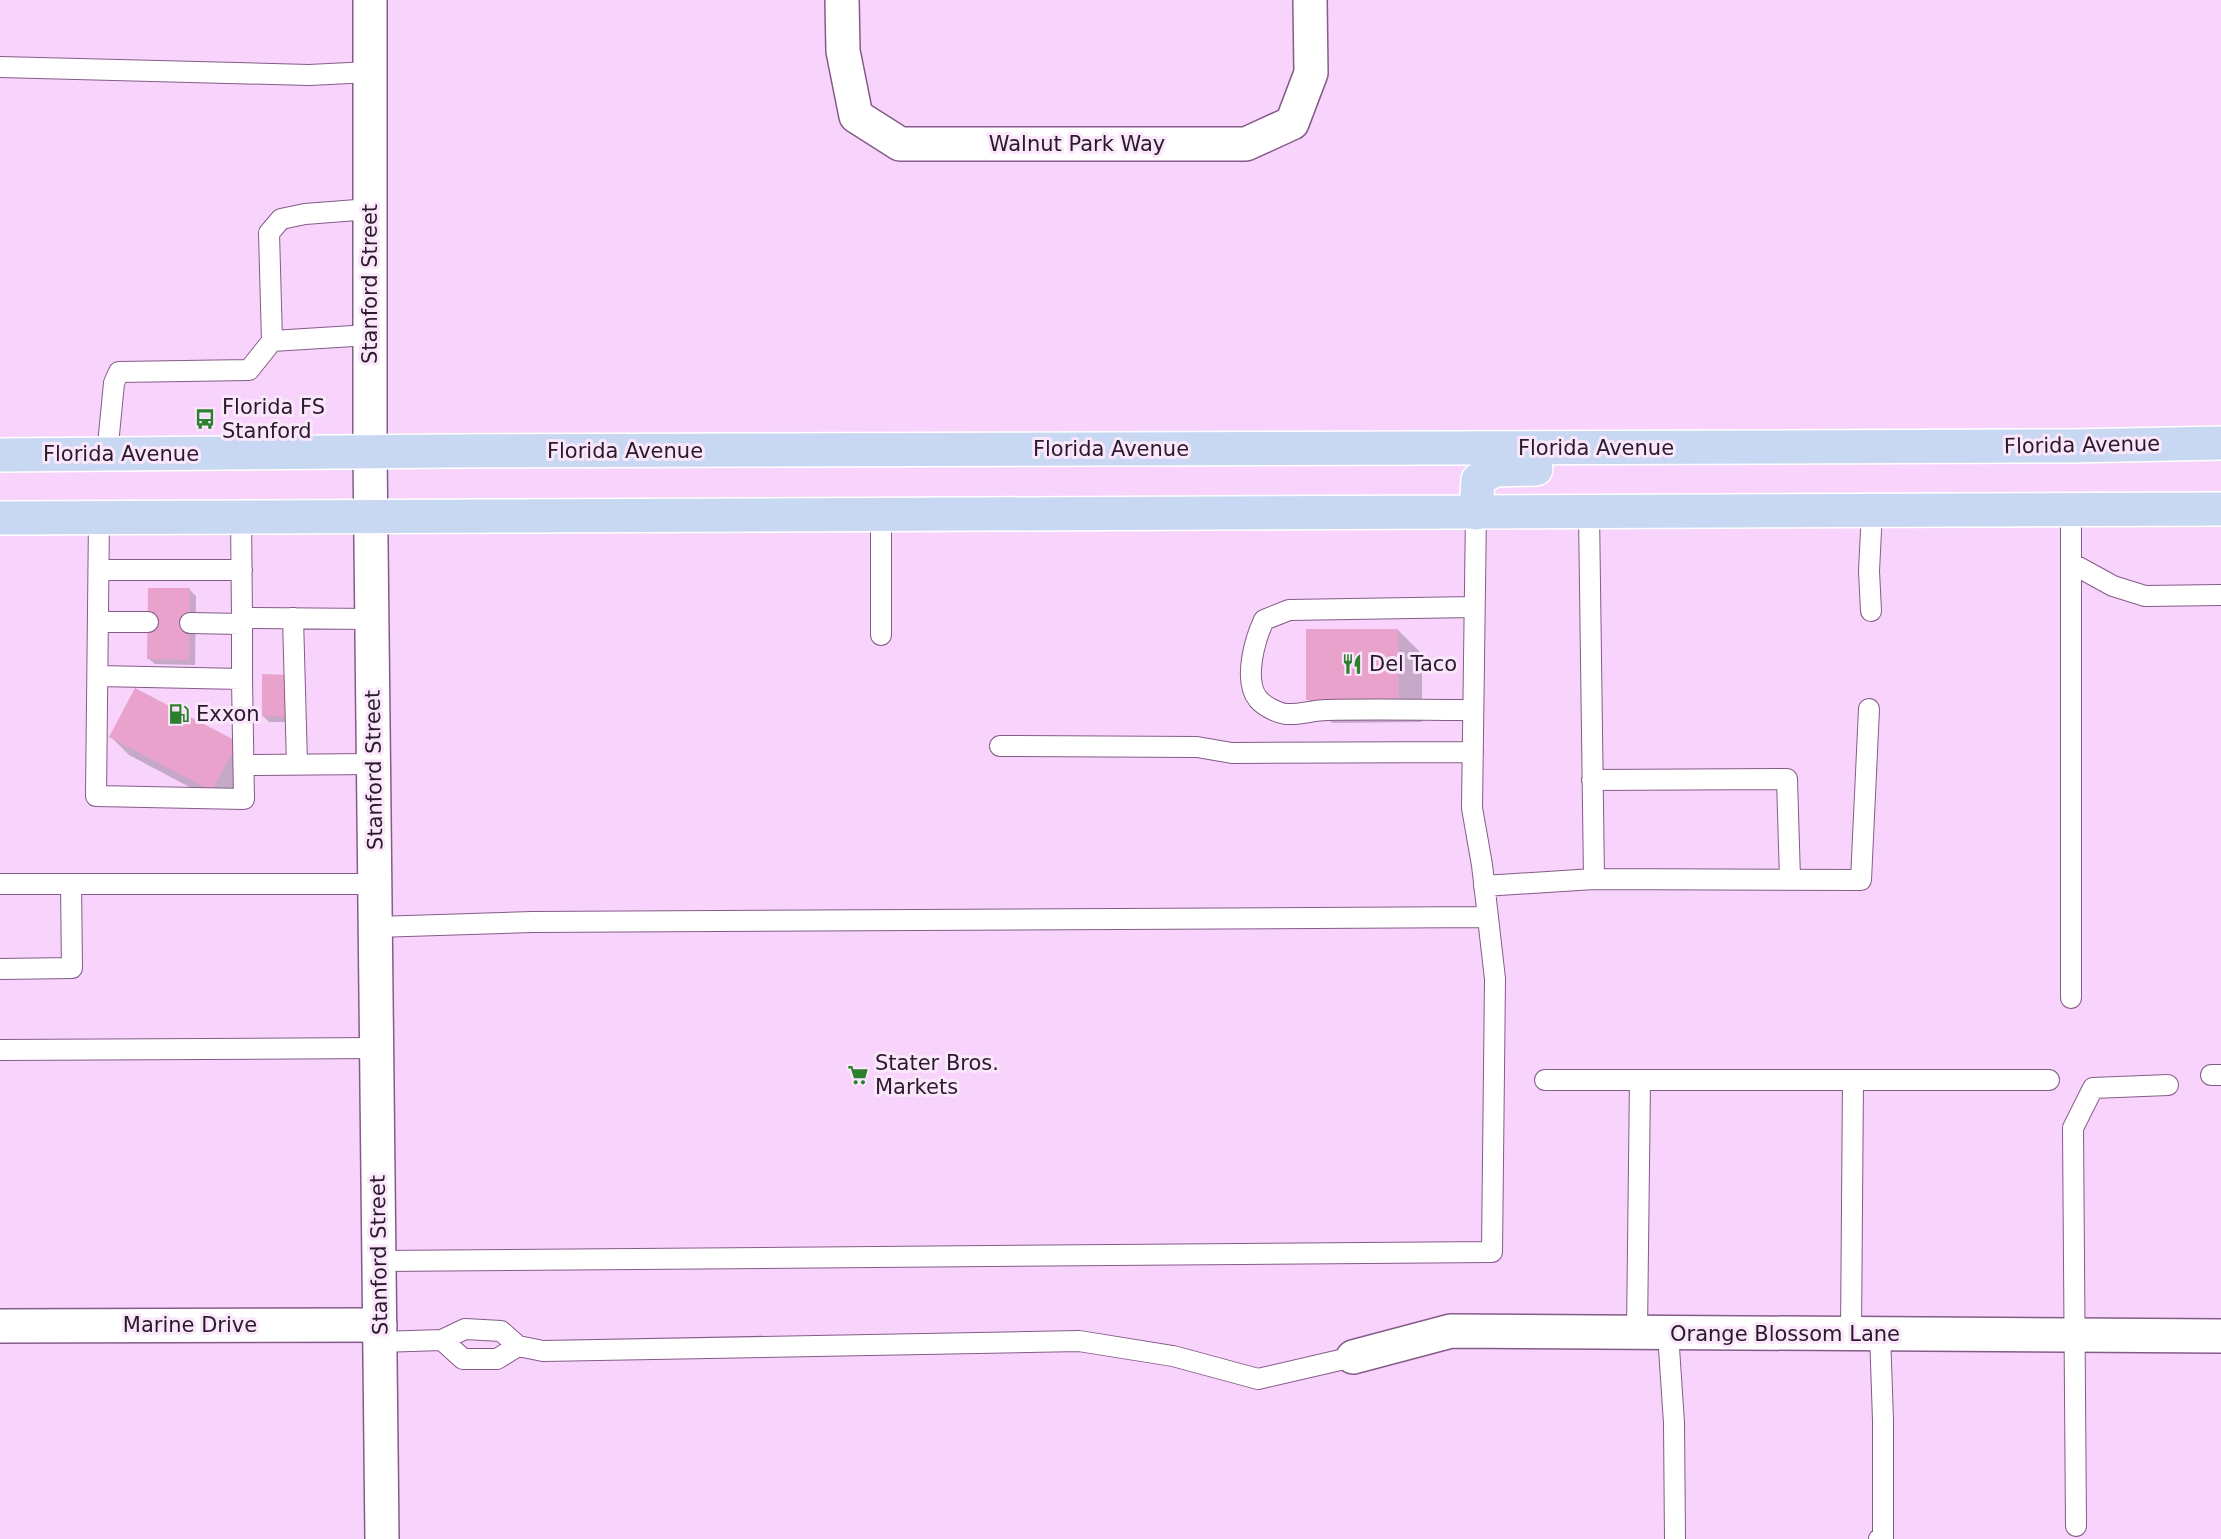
<svg xmlns="http://www.w3.org/2000/svg" width="2221" height="1539" viewBox="0 0 2221 1539" font-family="'DejaVu Sans',sans-serif">
<rect width="100%" height="100%" fill="#f8d3fb"/>
<!-- shadow -->
<path fill="#0003" d="M 190,590 L 196,596 L 195,665 L 155,664 L 149,659 Z
M 1398,630 L 1422,654 L 1422,722 L 1332,723 L 1308,699 Z
M 264,676 L 293,722 L 269,722 L 263,716 Z
M 136,690 L 256,761 L 231,809 L 129,755 L 111,737 Z"/>
<!-- building -->
<path fill="#e8a2cb" d="M 148,588 L 190,588 L 189,660 L 147,659 Z
M 1306,629 L 1398,629 L 1399,699 L 1306,700 Z
M 262,674 L 289,675 L 288,717 L 262,716 Z
M 135,688 L 238,742 L 212,791 L 109,737 Z"/>
<g fill="none" stroke-linecap="round" stroke-linejoin="round">
<!-- service casing -->
<g stroke="#855c89" stroke-width="22">
<path id="service" d="M 0,67 L 309,75 L 370,72
M 272,341 L 370,335
M 107,455 L 114,383 L 119,372 L 249,370 L 272,341 L 269,233 L 281,219 L 305,214 L 370,209
M 2071,510 L 2071,998
M 1589,512 L 1594,879 L 1861,880 L 1869,709
M 241,517 L 242,618 L 373,619
M 99,518 L 96,796 L 244,799 L 242,679
M 2071,563 L 2113,586 L 2145,596 L 2221,595
M 99,570 L 242,570
M 1871,611 L 1869,571 L 1872,511
M 293,618 L 297,764
M 98,622 L 148,622
M 190,623 L 242,624
M 881,635 L 881,515
M 98,676 L 242,679 L 242,618
M 1473,710 C 1425,710 1376,709 1327,710 C 1314,710 1299,715 1286,714 C 1277,713 1264,706 1258,699 C 1243,680 1255,639 1264,620 L 1289,610 L 1474,607
M 1000,746 L 1197,747 L 1232,753 L 1473,752
M 244,765 L 374,764
M 1592,780 L 1787,779 L 1790,879
M 0,884 L 375,884
M 1484,886 L 1594,879
M 376,927 L 532,922 L 1488,917
M 0,969 L 72,968 L 71,884
M 0,1050 L 377,1048
M 2211,1075 L 2221,1075
M 1545,1080 L 2049,1080
M 379,1261 L 1492,1252 L 1495,979 L 1482,865 L 1472,808 L 1476,513
M 1637,1332 L 1640,1080
M 1668,1333 L 1674,1423 L 1675,1539
M 1851,1334 L 1853,1080
M 380,1342 L 442,1340
M 518,1346 L 497,1359 L 463,1359 L 442,1340 L 465,1329 L 501,1331 L 518,1346 L 543,1351 L 1079,1341 L 1173,1356 L 1258,1379 L 1353,1357
M 2076,1526 L 2073,1128 L 2093,1088 L 2168,1085
M 1879,1539 L 1883,1538 L 1883,1420 L 1880,1334"/>
</g>
<!-- minor casing -->
<g stroke="#855c89" stroke-width="36">
<path id="minor" d="M 842,0 L 843,51 L 856,116 L 900,144 L 1246,144 L 1292,123 L 1311,73 L 1310,0
M 0,1326 L 380,1325
M 1353,1357 L 1451,1331 L 2221,1336"/>
</g>
<!-- tertiary casing -->
<g stroke="#855c89" stroke-width="36">
<path id="tertiary" d="M 370,0 L 370,452 L 382,1539"/>
</g>
<!-- primary casing -->
<g stroke="#fff" stroke-width="36">
<path id="primary" d="M 0,455 L 452,451 L 2071,446 L 2221,443
M 1476,513 L 1478,480 L 1494,470 L 1536,469
M 0,518 L 2221,509"/>
</g>
<!-- service -->
<use href="#service" stroke="#fff" stroke-width="20"/>
<!-- minor -->
<use href="#minor" stroke="#fff" stroke-width="33"/>
<!-- tertiary -->
<use href="#tertiary" stroke="#fff" stroke-width="33"/>
<!-- primary -->
<use href="#primary" stroke="#c8d7f2" stroke-width="33"/>
</g>
<!-- icons -->
<defs>
<g id="bus-bare" transform="scale(1.62)"><path d="M-5-6H5V4H4V6H2V4H-2V6H-4V4H-5ZM-3.5-4V0h7V-4ZM-3.5 1.2v1.5H-2V1.2ZM2 1.2v1.5H3.5V1.2Z" fill="#2c802d" stroke="#fae7fb" stroke-width="2.5" paint-order="stroke"/></g>
<g id="restaurant-bare" transform="scale(1.62)"><path d="M-5-6h1v4h1v-4h1v4h1v-4h1v5L-1.5 .5V6h-2V.5L-5-1ZM5-6V6H3V1.5H1.5Q1.5-4 5-6Z" fill="#2c802d" stroke="#fae7fb" stroke-width="2.5" paint-order="stroke"/></g>
<g id="fuel-bare" transform="scale(1.62)"><path d="M-5.5-6h7V0h2V4h1.3V-2.5L3-4.5l.8-.8L6-3V5H2.5V1h-1V6h-7ZM-4.2-4.7v3.2H.2V-4.7Z" fill="#2c802d" stroke="#fae7fb" stroke-width="2.5" paint-order="stroke"/></g>
<g id="supermarket-bare" transform="scale(1.62)"><path d="M-6-5.5h2.5l.6 2H6L4.5 2H-2.5L-4.4-4H-6ZM-1.5 3.2a1.3 1.3 0 1 0 .1 0ZM3 3.2a1.3 1.3 0 1 0 .1 0Z" fill="#2c802d" stroke="#fae7fb" stroke-width="2.5" paint-order="stroke"/></g>
</defs>
<g fill-rule="evenodd">
<use href="#bus-bare" x="205" y="419"/>
<use href="#restaurant-bare" x="1352" y="664"/>
<use href="#fuel-bare" x="179" y="714"/>
<use href="#supermarket-bare" x="858" y="1075"/>
</g>
<g text-anchor="middle" stroke-width="6" stroke-linejoin="round" paint-order="stroke">
<!-- street labels -->
<g font-size="21" fill="#2b1a2c" stroke="#fae7fb">
<text x="1077" y="151">Walnut Park Way</text>
<text transform="translate(370 284) rotate(-90)" y="7">Stanford Street</text>
<text transform="translate(2082 445) rotate(-1)" y="7">Florida Avenue</text>
<text x="1596" y="455">Florida Avenue</text>
<text x="1111" y="456">Florida Avenue</text>
<text x="625" y="458">Florida Avenue</text>
<text x="121" y="461">Florida Avenue</text>
<text transform="translate(374 770) rotate(-91)" y="7">Stanford Street</text>
<text transform="translate(379 1255) rotate(-91)" y="7">Stanford Street</text>
<text x="190" y="1332">Marine Drive</text>
<text x="1785" y="1341">Orange Blossom Lane</text>
</g>
<!-- poi labels -->
<g font-size="21" fill="#2b1a2c" stroke="#fae7fb" text-anchor="start">
<text x="222" y="414">Florida FS<tspan x="222" dy="24">Stanford</tspan></text>
<text x="1369" y="671">Del Taco</text>
<text x="196" y="721">Exxon</text>
<text x="875" y="1070">Stater Bros.<tspan x="875" dy="24">Markets</tspan></text>
</g>
</g>
</svg>
